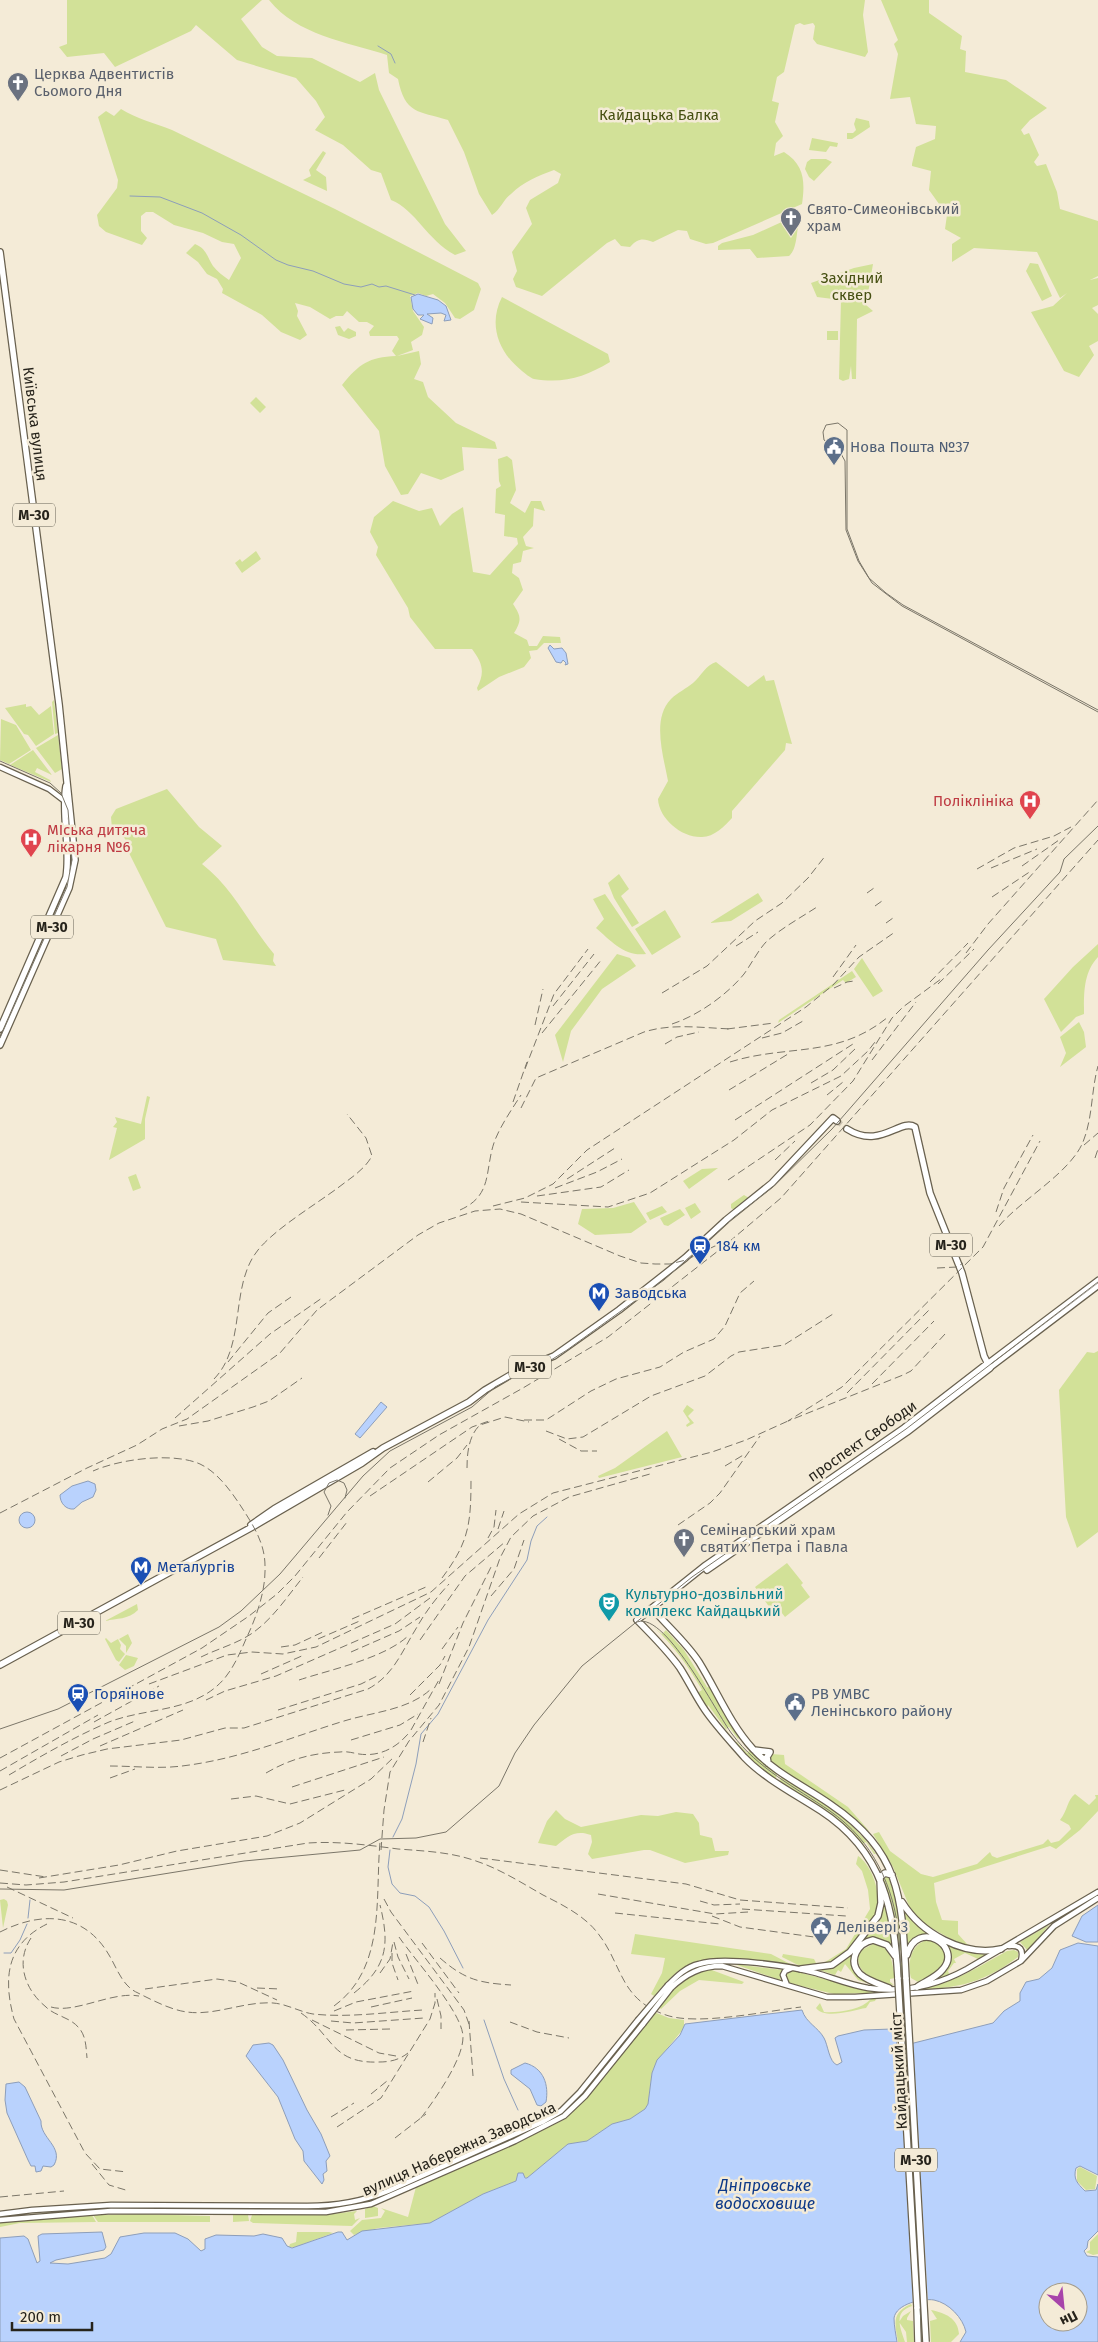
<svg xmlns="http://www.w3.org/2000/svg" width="1098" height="2342" viewBox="0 0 1098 2342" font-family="'Fira Sans',sans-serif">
<rect width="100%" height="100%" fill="#f4ebd7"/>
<!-- green -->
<path fill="#d2e198" d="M 67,0 L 262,0 L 241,19 L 262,47 L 277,56 L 312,58 L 360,82 L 375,73 L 379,90 L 445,224 L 466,251 L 455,255 C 427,240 416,210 391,200 L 381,173 L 371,170 L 343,145 L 315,130 L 325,117 L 316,101 L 296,78 L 237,60 L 196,25 L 191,31 L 115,67 L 104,53 L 67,57 L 59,47 L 67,44 Z
M 269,0 L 865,0 L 863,15 L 868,52 L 865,57 L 817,44 L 813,39 L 815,26 L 813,23 L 804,25 L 800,23 L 795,25 L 784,72 L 777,77 L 772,101 L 779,103 L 775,122 L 783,136 L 776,143 L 774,156 L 784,152 C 805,165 805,183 802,204 L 713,243 L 706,244 L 690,239 L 687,231 L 678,230 L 653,242 C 643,238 638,238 630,247 L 621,246 L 615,239 L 607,243 L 542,296 L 516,287 L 513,279 L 517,271 L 512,252 L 532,224 L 526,208 L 530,200 L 558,183 L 561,174 L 554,170 C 538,176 523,182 511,194 C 503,200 501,209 492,215 L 479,194 L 464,152 L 448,120 C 418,111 405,114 398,79 L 389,73 L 387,55 C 346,42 297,35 269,0 Z
M 881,0 L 929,0 L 929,13 L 962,36 L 960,49 L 966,51 L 965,72 L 1006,80 L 1047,108 L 1030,120 L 1021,130 L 1024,135 L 1029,133 L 1039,155 L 1034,162 L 1037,166 L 1046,164 L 1057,192 L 1060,209 L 1098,221 L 1098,276 L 1090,280 L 1098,278 L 1098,305 L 1092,308 L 1098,314 L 1098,341 L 1089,346 L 1094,355 L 1079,377 L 1064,371 L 1031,312 L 1053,306 L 1067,293 L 1060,298 L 1037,252 L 974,248 L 952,262 L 952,244 L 961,238 L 945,229 L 947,215 L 929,190 L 931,171 L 912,166 L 912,164 L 916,147 L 935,139 L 936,126 L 916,124 L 910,97 L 890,99 L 898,54 L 894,44 L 898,40 Z
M 121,109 C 137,119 155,123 172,130 L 335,209 L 478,283 L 481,289 L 474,310 L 460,319 L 455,318 L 445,303 L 433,294 L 426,296 L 418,293 L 410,296 L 413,311 L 424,327 L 422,335 L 411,342 L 413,350 L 397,356 L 419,351 L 421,364 L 414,379 L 423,382 L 428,397 L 456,423 L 495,442 L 497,449 L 462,447 L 464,470 L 441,480 L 421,473 L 408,494 L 401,495 L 385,466 L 379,431 L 342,385 C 359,364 369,357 396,356 L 392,351 L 399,339 L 397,336 L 370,336 L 369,332 L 374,326 L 367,322 L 359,322 L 347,311 L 343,316 L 336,316 L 330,319 L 310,307 L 295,303 L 298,311 L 297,316 L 307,335 L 300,340 L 281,332 L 262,315 L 222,293 L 223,289 L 217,279 L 207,274 L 198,262 L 186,253 L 195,244 C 207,249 207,257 213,266 C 217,271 223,276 229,280 L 241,258 L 234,244 L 222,242 L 203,233 L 174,225 L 153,212 L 146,212 L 141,216 L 141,231 L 147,238 L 142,245 L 106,232 L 99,226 L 97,215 L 117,188 L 118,180 L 98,117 L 106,111 L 114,116 Z
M 856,118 L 869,121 L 870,127 L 852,139 L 847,139 L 847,133 L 853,133 L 856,130 L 854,124 Z
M 812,138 L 838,143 L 837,147 L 830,146 L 826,152 L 809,150 Z
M 323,151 L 326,153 L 316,170 L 326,177 L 327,191 L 303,180 L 311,176 L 309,170 Z
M 811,159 L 826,159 L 832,162 L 814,181 L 809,177 L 805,169 L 807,162 Z
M 797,215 L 800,218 C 796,229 798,249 789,256 L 757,258 L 750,249 L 718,250 L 718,246 L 722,243 L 753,235 Z
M 1030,263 L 1038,264 L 1052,296 L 1042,301 L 1026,271 Z
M 873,264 L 866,305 L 873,311 L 857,319 L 856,379 L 852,379 L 851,366 L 849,379 L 843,381 L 839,379 L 841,300 L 817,297 L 811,283 L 854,268 Z
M 502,297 L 608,354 L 610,362 C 585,377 564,384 534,379 C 530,378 525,373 522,371 C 498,352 488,324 502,297 Z
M 340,326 L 344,332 L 348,328 L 356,332 L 356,336 L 349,339 L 338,335 L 335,327 Z
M 827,331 L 838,331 L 838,340 L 827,340 Z
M 256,397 L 266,407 L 260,413 L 250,403 Z
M 507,456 L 512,460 L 516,490 L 510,503 L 525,513 L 531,501 L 541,501 L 545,511 L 534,508 L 533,526 L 523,537 L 526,546 L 534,548 L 523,551 L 521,562 L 513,564 L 512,573 L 519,578 L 523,590 L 513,604 C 521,616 522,620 514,633 L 527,640 L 529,646 L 537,646 L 543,636 L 560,637 L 561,643 L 544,643 L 537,650 L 529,651 L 531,658 L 524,667 L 499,677 L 478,691 L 477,688 C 485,672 483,664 472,649 L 435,649 L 410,617 L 408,608 L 376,555 L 378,547 L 370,532 L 374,517 L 393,501 L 419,511 L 432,508 L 440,526 L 452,514 L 463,507 L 473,572 L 490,575 L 518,544 L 517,538 L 504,536 L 505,515 L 495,513 L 496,489 L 501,486 L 499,481 L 498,459 Z
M 256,551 L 261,559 L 242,573 L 235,563 L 240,559 L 242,562 Z
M 716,662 L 748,687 L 764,675 L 766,681 L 774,680 L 792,744 L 786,743 L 785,750 L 732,811 L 732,818 C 725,826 714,837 702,837 C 682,838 659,819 658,799 L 668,781 C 664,758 651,719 671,699 C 678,692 686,689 693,683 C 701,676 706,665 716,662 Z
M 54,700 L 58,733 L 55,734 L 52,702 Z
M 26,704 L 26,707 L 31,706 L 39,715 L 51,706 L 54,734 L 36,746 L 28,735 L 24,734 L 5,708 Z
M 1,719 L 16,725 L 31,750 L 9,764 L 0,760 Z
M 58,735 L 62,769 L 55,773 L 36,748 Z
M 33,750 L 52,775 L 37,768 L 35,772 L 50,780 L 51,782 L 10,765 Z
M 167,789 L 199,827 L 222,846 L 202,864 C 234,889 248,923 274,954 L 273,961 L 276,966 L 223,960 L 216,939 L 166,927 L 128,851 L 131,848 L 117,827 L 112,829 L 111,817 L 116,809 Z
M 619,874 L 629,889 L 621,896 L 639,923 L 632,927 L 614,898 L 608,883 Z
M 758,893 L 763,901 L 731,921 L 710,923 Z
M 605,894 L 646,954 C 625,957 611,941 596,928 L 604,919 L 593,899 Z
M 665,910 L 681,937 L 652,955 L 635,929 Z
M 1098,944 L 1098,957 C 1083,973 1084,994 1084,1014 L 1076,1017 L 1061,1032 L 1044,999 L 1073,967 Z
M 617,954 L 630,958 L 636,966 L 602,989 L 571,1031 L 563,1062 L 555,1035 Z
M 862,958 L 883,991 L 873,997 L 854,969 Z
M 852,971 L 856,977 L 846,983 L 843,980 L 778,1023 L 779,1020 Z
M 1079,1022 L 1084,1032 L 1086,1047 L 1060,1067 L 1066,1053 L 1060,1037 Z
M 147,1096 L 150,1097 L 145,1119 L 145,1139 L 109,1160 L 117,1128 L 113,1127 L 117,1122 L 115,1117 L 141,1124 Z
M 718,1168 L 689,1189 L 683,1181 L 702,1169 Z
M 136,1174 L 141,1188 L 133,1191 L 128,1177 Z
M 744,1195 L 749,1198 L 734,1210 L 731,1208 L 731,1204 Z
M 634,1202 L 647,1222 L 631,1233 L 595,1235 L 578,1224 L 582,1209 L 613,1208 Z
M 695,1203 L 701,1212 L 691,1219 L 685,1208 Z
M 662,1206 L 667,1212 L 650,1220 L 646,1213 Z
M 680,1209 L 685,1215 L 668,1226 L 664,1225 L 660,1218 Z
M 1098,1351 L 1098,1532 L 1077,1548 L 1066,1517 L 1059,1390 L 1087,1352 L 1094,1353 Z
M 687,1405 L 694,1410 L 688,1416 L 694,1423 L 687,1427 L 686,1425 L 690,1422 L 683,1411 Z
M 667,1431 L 682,1457 L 599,1478 L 598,1476 L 615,1468 Z
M 787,1563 L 803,1583 L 801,1585 L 810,1597 L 785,1617 L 778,1608 L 770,1608 L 755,1587 Z
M 137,1604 L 138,1610 C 128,1620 117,1618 105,1621 Z
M 654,1627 L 662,1634 L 666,1630 L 684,1650 L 707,1687 L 706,1688 L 710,1686 L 724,1711 L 723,1713 L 739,1738 L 738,1739 L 729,1727 L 726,1729 L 733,1739 L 708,1705 L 707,1709 L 697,1693 L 702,1690 C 689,1667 674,1646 654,1627 Z
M 128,1634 L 132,1643 L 126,1653 L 126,1646 L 119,1639 Z
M 106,1638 L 111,1643 L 118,1639 L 121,1645 L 120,1649 L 125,1654 L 119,1662 L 116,1660 L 105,1639 Z
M 126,1655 L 138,1658 L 134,1666 L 125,1670 L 119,1665 Z
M 735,1742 L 737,1742 L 747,1753 L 750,1750 L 777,1773 L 776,1778 C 761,1776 745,1754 735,1742 Z
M 771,1754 L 784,1755 L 785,1764 L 848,1807 L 870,1832 L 838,1806 L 769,1761 Z
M 782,1776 C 817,1798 852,1819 876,1854 L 874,1854 L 866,1842 L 863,1844 L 871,1857 L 836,1819 L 779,1782 Z
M 1075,1794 L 1089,1805 L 1096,1798 L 1095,1795 L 1098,1795 L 1098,1811 L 1080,1830 L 1056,1849 L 1050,1846 L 934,1883 L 936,1902 L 942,1920 L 958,1921 L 958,1934 L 967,1944 L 976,1948 L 965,1946 L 951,1939 L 926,1925 L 912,1913 L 893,1867 L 873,1834 L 879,1832 L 890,1851 L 921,1874 L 933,1877 L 977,1864 L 990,1852 L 992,1856 L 997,1858 L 1043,1844 L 1048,1839 L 1051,1843 L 1059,1841 L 1071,1829 L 1069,1825 L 1060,1820 C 1068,1810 1067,1800 1075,1794 Z
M 556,1810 L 565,1819 L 581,1827 L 641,1815 L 658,1816 L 676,1812 L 693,1814 L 699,1823 L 700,1835 L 712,1838 L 715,1851 L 729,1851 L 728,1855 L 685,1863 L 650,1850 L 644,1850 L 592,1859 L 588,1854 L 592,1842 L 591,1835 C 575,1829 567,1837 556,1846 L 538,1843 L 547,1821 Z
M 858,1856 C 873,1866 882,1896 876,1913 C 870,1931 841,1962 822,1964 L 846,1949 L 870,1909 L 868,1890 L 862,1871 L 856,1864 Z
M 888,1875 L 899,1909 L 902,1950 L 899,1951 L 892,1904 L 882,1877 Z
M 882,1893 L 889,1912 L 893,1948 C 884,1938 874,1937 862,1941 L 878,1921 Z
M 4,1899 L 7,1901 L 8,1905 L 3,1928 L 0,1900 Z
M 904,1908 C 920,1929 961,1955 988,1954 L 978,1959 L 965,1953 L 954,1959 L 956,1963 L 954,1963 L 948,1971 L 950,1976 L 933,1982 C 936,1978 941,1976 945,1972 C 958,1958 946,1944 934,1936 L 910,1943 L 907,1947 Z
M 1049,1925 L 1028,1951 L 1020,1942 Z
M 635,1934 L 771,1954 L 794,1966 C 763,1963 714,1951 686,1966 C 673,1973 664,1985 654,1996 L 651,1994 L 662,1973 L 665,1958 L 631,1954 Z
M 929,1940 C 940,1943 946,1950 944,1962 L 936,1972 L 918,1982 L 911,1978 C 907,1963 911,1942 929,1940 Z
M 873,1944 C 892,1945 892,1963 895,1978 L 890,1979 L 890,1982 L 894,1985 C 877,1983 851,1972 860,1951 Z
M 855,1949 C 853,1965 853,1973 867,1983 L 858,1980 L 845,1964 L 841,1972 L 838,1970 L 835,1975 L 819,1970 L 839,1964 Z
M 1014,1950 L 1018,1952 L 1018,1957 C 978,1987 952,1988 905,1991 L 924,2342 L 921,2342 L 901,1992 L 834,1994 L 789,1983 L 785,1976 L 790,1971 L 794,1971 L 867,1990 L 901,1990 L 900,1963 L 903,1963 L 904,1990 C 947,1988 971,1971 1007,1951 Z
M 783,1954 L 814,1959 L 817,1965 L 798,1965 L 782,1957 Z
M 734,1964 L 783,1970 L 780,1980 Z
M 709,1969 L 744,1982 L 742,1984 L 699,1980 L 680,1991 L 661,2009 L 659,2007 C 673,1989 685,1975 709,1969 Z
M 871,1999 L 876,1999 L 875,2001 L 870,2002 L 866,2008 C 853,2010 825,2020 816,2008 L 820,2003 L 824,2012 C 838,2013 861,2010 871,1999 Z
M 654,2012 L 669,2018 L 684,2020 L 684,2028 L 657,2061 L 652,2073 L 648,2104 L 645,2109 L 630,2119 L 612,2124 L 587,2141 L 568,2144 L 527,2178 L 518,2173 L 516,2181 L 483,2194 L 430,2223 L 378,2228 L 354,2235 L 350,2231 L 362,2220 L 381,2218 L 385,2211 L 381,2208 L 408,2217 L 416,2187 L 533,2135 L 567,2118 Z
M 1080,2167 L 1097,2176 L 1095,2189 L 1086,2190 L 1077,2181 L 1077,2169 Z
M 373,2206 L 378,2208 L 378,2216 L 365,2218 L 365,2209 Z
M 357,2211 L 354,2214 L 355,2220 L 360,2218 L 352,2226 L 253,2223 L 250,2221 L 252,2215 L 324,2215 Z
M 140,2214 L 210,2216 L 210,2222 L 98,2222 L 93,2215 Z
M 92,2215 L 96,2222 L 20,2223 L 0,2227 L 0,2223 L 7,2222 Z
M 233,2215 L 248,2215 L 249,2221 L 233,2222 Z
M 297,2232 L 329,2232 L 333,2233 L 295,2247 L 289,2247 L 290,2244 L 296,2242 Z
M 1098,2234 L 1098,2254 L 1093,2255 L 1086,2252 L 1090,2250 L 1090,2242 Z
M 911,2304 L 912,2306 C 893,2312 900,2327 905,2342 L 898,2342 C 895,2323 891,2313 911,2304 Z
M 931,2310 C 945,2313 958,2318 959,2334 L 951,2342 L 931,2342 L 930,2321 L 937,2319 Z
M 911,2311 L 907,2318 L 907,2320 L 913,2321 L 914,2342 L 907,2342 L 906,2332 L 899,2322 L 903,2316 Z"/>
<!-- water -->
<path fill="#b9d2fd" stroke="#8d9eba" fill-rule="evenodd" d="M 418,294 L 438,300 L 446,306 L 451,320 L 444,321 L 446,315 L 441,313 L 427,314 L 433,318 L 432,324 L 420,319 L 424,315 L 418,315 L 413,309 L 411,297 Z
M 550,645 L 554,649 L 562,648 L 566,653 L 568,664 L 565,665 L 566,663 L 563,660 L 561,663 L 556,662 L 548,648 Z
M 381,1402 L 387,1407 L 360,1438 L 355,1434 Z
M 88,1481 L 95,1484 L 96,1490 L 93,1497 L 82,1502 L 74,1509 C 66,1510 60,1503 60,1495 L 72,1486 Z
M19 1520a8 8 0 1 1 16 0a8 8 0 1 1-16 0Z
M 1098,1905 L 1098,1942 L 1086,1942 L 1072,1936 L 1082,1916 Z
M 1078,1943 L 1098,1946 L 1098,2175 L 1080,2166 L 1076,2168 C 1073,2179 1077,2183 1085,2191 L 1096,2190 L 1098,2184 L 1098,2231 L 1088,2241 L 1087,2248 L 1084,2251 L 1087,2256 L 1098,2257 L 1098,2342 L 960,2342 L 966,2332 C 963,2318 949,2303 934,2300 C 922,2298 896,2304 894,2318 C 894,2326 896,2335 897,2342 L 0,2342 L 0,2238 L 24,2236 L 28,2239 L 37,2263 L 40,2261 L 38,2236 L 42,2234 L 102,2232 L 106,2247 L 104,2250 L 56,2260 L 50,2263 L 68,2264 L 105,2258 L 111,2254 L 120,2237 L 144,2233 L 175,2233 L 188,2239 L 201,2251 L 205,2249 L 205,2239 L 216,2235 L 254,2236 L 263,2234 L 282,2238 L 287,2246 L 292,2248 L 338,2232 L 342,2232 L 347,2240 L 362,2231 L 430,2223 L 483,2194 L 516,2181 L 518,2173 L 523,2173 L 525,2178 L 527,2178 L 568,2144 L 587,2141 L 612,2124 L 630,2119 L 645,2109 L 648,2104 L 652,2073 L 657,2060 L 680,2035 L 685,2024 L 802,2010 C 806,2023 818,2027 824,2038 C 828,2045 829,2062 837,2065 L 842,2062 L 835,2038 L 838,2036 L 864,2030 L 892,2029 L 898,2036 L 896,2046 L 898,2047 L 993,2023 L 1004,2011 L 1020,2001 L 1020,1993 L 1026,1982 L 1039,1979 L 1052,1968 L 1060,1950 ZM 1048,2292 L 1078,2292 L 1078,2322 L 1048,2322 Z
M 269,2043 L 273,2045 L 283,2060 L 307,2110 L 321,2134 L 330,2156 L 326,2161 L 327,2171 L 323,2174 L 324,2180 L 322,2184 L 304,2161 L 303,2151 L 295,2139 L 278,2097 L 246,2056 L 253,2045 Z
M 525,2063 C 544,2068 549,2085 546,2102 L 541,2106 L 537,2105 L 530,2089 L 511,2074 L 511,2070 Z
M 19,2082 L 25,2087 L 41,2121 C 40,2138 64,2147 54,2165 L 51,2167 L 43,2166 L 41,2171 L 36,2172 L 35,2166 L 31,2166 L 28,2160 L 7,2113 L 5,2100 L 6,2084 Z"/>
<!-- pier -->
<path fill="#f4ebd7" d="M 898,2031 L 901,2039 L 898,2044 L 913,2040 L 928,2303 L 913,2305 Z"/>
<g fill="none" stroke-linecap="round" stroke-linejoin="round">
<!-- stream -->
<path stroke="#8d9eba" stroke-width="1" d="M 378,46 L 391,54 L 395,63
M 130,196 L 160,197 L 202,213 L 241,235 L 276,260 L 288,265 L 313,271 L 344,284 L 361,287 L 372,284 L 379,287 L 386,286 L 415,295
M 393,1837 L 402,1819 L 416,1764 L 421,1734 L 438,1714 L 488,1620 L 527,1560 L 531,1541 L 537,1526 L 547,1517
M 390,1850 L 388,1867 L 392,1884 L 400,1893 L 415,1896 L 429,1907 L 444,1931 L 463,1968
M 28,1918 L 30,1900
M 4,1953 L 11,1953 L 20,1940 L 27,1924
M 484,2020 L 504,2079 L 518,2110"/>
<!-- highway-tunnel -->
<path stroke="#cbc3b2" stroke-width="5.5" stroke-dasharray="5.5 3" stroke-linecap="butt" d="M 837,1121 L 847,1129"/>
<!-- major casing -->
<g stroke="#69614f" stroke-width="7">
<path id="major" d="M 0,767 L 49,789 L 66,802
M 988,1363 L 1098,1280
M 990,1368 L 1098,1286
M 1009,1946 C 1020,1945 1024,1949 1021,1961
M 668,1985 C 677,1976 686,1967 699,1964 C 723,1956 791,1966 816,1973 C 833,1978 850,1985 868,1988 C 903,1993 936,1986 967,1969 L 1098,1892
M 787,1985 L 783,1975 L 785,1971 L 792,1968
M 671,1988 C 686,1974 701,1966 722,1966 L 827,1997 L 855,1997 L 961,1990 L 987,1981 L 1021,1961 L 1054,1926 L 1098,1898
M 0,2214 L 32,2210 L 111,2205 L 307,2206 C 336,2206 361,2202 388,2191 L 542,2122 L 561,2111 L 580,2092 L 638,2020
M 0,2220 L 111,2211 L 326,2212 L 371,2204 L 515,2141 L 564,2116 L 585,2096 L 643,2024"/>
</g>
<!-- highway casing -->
<g stroke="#69614f" stroke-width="8">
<path id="highway" d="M 0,252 L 59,704 L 75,860 L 69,888 L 0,1045
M 0,1029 L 66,877 C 71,847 61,816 66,786
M 251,1525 L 274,1509 L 373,1452
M 707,1570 L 907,1432 L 990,1368 L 984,1356 L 962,1273 L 930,1193 L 915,1127 C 900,1118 880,1150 847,1129
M 652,1608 C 667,1626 686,1642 699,1662 C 717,1691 730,1724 753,1749 C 774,1772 804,1786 830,1804 C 902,1853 902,1899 906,1979
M 0,1665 L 254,1526 L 362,1463 L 383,1448 L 469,1402 L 485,1390 L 519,1370 L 554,1356 L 619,1310 L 685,1258 L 726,1220 L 772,1183 L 833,1118 L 837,1121
M 754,1750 L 770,1752 L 767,1757 L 768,1763
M 902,1902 C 921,1933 963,1957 1001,1949
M 907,1955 C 917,1918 963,1946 943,1969 C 937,1977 926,1981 917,1987
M 801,1969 L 832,1965 L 850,1952 L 878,1916 L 881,1903 L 880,1877 L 885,1873 L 892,1875
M 898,1979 C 894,1910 884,1852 821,1811 C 795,1794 765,1779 744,1757 C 731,1742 716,1726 705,1710 C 696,1697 689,1682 680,1668 C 668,1651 652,1635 637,1620 L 706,1565 L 904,1428 L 988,1363
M 889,1988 C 879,1984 868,1981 860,1974 C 847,1960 858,1943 873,1940 L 887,1945 L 895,1956
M 917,2307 L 918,2342"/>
</g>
<!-- major -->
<use href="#major" stroke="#fff" stroke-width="4.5"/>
<!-- highway -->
<use href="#highway" stroke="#fff" stroke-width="5.5"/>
<!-- tram -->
<path stroke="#7b7669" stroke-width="1" d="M 1098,710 L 903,605 L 886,593 L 869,578 L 859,561 L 847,529 L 847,430 L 838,423 L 826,425 L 823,432 L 824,440 L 840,452 L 845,461 L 846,530 L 858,561 L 872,583 L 902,606 L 1098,712
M 0,761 L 50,783 L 61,793 L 68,810 L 72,860 L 67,887 L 0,1038
M 328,1515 L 331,1506 L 324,1492 L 329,1483 L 337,1480 L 344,1483 L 347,1490 L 345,1498
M 635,1623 C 663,1605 717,1715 732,1734 C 758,1769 795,1787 830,1811 C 873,1841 894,1886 899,1937 L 922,2342
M 0,1729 L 58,1709 L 219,1627 L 241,1611 L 280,1574 L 363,1476 L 390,1451 L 472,1407 L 495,1387 L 521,1373 L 535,1370 L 567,1350 L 664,1280 L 734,1217 L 773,1187 L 832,1129 L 988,950 L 1060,872 L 1064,859 L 1098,826
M 0,1889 L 64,1890 L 244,1861 L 360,1850 L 380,1839 L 416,1838 L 446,1832 L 499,1786 L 515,1753 L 534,1725 L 582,1666 L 692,1577 L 906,1429 L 1098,1282"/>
<!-- rail -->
<path stroke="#7b7669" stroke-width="1" stroke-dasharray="8 4" stroke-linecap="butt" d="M 1022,866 L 1059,840
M 991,868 L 1037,849
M 977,869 L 1014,848 L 1054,836 L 1071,827
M 867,893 L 874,888
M 992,897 L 1031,871
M 875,906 L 882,901
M 886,923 L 893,918
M 736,946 L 758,932
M 966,953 L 988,924 L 1098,800
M 833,977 L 856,945
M 930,982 L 968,943
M 938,984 L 974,949
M 834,988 L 847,982 L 854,981
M 662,993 L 707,966 L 755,921 L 782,903 L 808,878 L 826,855
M 553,1006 L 594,954
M 672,1024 C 697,1016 727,995 744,974 C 752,963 757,952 766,942 C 780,929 800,918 817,907
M 535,1025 L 543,989
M 727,1029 L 774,1023
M 542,1033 L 602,959
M 762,1038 L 782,1033 L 803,1021
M 665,1044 L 677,1037 L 699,1032
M 872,1060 L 916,1002
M 730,1062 C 787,1044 837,1059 888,1017
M 525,1069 L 554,994 L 588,949
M 811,1083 L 833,1070 L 856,1048
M 729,1090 L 788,1054
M 827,1095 L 843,1082
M 513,1102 L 527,1062
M 521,1108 L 536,1078 L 644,1032 C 672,1023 703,1028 732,1029
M 735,1120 L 853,1044
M 1084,1145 L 1098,1133
M 1095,1158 L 1098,1149
M 775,1160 L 795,1141
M 567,1179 L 615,1148
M 728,1180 L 810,1125 L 853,1081 L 892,1018 L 903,1007 L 941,979
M 555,1188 L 597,1172 L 622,1159
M 537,1196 L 601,1187 L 629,1170
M 521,1202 L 608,1207 L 650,1193 L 734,1140 L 772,1110 L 841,1076 L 868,1051 L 875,1042
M 493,1206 L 525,1198 L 553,1184 L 587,1150 L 806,1007 L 833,985 L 859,957 L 895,932
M 460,1210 C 494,1195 484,1169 495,1140 C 501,1125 512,1109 521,1095
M 996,1212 L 1004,1188 L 1033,1135
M 999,1226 C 1022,1199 1070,1173 1083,1142 C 1093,1117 1091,1091 1098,1066
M 937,1268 L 957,1267 L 963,1263
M 945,1334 L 911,1371 L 903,1375 L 788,1421 L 842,1387 L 983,1247 L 1040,1141
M 228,1362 L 268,1313 L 291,1297
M 214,1379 C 247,1345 229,1286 258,1250 C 276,1228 315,1205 339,1187 C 352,1177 364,1170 372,1156 L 366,1138 L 347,1114
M 872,1384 L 934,1321
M 847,1393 L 930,1309
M 175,1418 L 270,1334 L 322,1298
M 524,1420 L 546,1420 L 591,1391 L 616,1379 L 660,1367 L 684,1352 L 714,1339 L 725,1326 L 740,1293 L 754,1281
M 179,1426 L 208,1421 L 253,1407 L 269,1401 L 302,1378
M 546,1431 L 567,1439 L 583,1437 L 651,1396 L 705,1376 L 731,1356 L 739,1352 L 784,1345 L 833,1314
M 559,1439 L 581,1451 L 597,1451
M 725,1466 L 745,1454
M 467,1468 C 467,1453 469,1435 480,1425 L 505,1417 L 529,1422
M 428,1482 L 457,1458 L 467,1445
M 370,1496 L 472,1427 L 489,1421
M 0,1513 L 87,1468 L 137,1445 L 162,1429 L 187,1419 L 280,1353 L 317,1310 L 418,1235 L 439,1223 L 475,1211 L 500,1209 L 521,1214 L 620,1256 L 641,1263 L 655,1264 L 670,1264 L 686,1260 L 717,1245
M 678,1525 L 710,1503 L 720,1493 L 760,1436
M 498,1529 L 504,1511
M 488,1538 L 494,1527 L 496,1510
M 319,1558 L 347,1522
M 442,1578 C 469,1542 471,1524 471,1479
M 491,1596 L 514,1569 L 524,1540
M 352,1619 L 426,1587
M 318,1639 L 362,1620
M 420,1640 L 465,1576 L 505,1542
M 281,1647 L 295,1645 L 323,1632
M 442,1649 L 458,1627
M 351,1652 L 399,1631 L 420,1617
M 201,1657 C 217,1649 236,1644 251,1634 C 272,1620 287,1597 303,1577
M 261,1674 L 304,1655
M 299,1680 C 329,1670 386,1658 409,1635
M 149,1684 L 227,1655 L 252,1652 L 283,1654 L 316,1647 L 431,1592 L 519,1514 L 553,1493 L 712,1452 L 746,1440 L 788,1421
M 439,1684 L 463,1623 L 492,1565
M 410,1695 L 440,1665 L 445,1656
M 206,1700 L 225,1691 L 276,1676 L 395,1624 L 430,1598
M 278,1710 L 361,1684 L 377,1676
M 94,1722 L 159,1686
M 411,1730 L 440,1678
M 351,1740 L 400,1725 L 418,1714
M 423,1742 L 431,1718
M 100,1746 L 183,1710
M 61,1756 L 93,1739 L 135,1721
M 0,1758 L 202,1648 L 249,1616 L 277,1594 L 295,1576 L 347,1512 L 390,1468 L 439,1435 L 523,1388 L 608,1337 L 723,1247 L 781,1198 L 1098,840
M 110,1766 C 133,1766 159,1769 182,1766 C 240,1759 289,1738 344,1721 C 373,1712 410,1710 432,1688
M 0,1771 L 98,1715
M 266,1773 C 290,1759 312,1753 340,1752 C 347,1751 353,1753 359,1754 C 379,1757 396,1748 408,1734
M 9,1775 C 41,1756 74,1737 109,1722 C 148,1707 194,1713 224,1679 C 234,1667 240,1653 246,1639 C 256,1618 266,1591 265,1566 C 265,1545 255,1528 244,1511 C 233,1494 219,1473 200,1464 C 173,1452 120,1459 93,1471
M 110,1778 L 135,1769
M 292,1787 L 384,1757
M 0,1790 L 59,1762 L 82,1755 L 107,1749 L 181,1740 L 225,1728 L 244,1728 L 368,1689 C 394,1675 402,1651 417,1627 C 426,1611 437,1597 449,1584
M 231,1799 L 256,1796 L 290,1804 L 345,1790
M 381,1850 L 384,1810 L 390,1772 L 409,1741 L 439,1705 L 469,1647 L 500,1558 L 511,1537 L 533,1516 L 569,1497 L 650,1474
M 480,1858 L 686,1884 L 740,1900 L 848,1908
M 0,1870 L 46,1877
M 39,1878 L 119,1865 L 177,1851 L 267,1836 L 300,1823 L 371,1779 L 394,1757
M 0,1883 L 26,1885 L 64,1882 L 308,1843 C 338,1841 368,1845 398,1849 C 424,1851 451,1852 476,1861 C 500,1869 522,1883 543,1895 C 561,1904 583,1915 596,1931 C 623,1963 618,1999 666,2015 C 697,2026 767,2011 801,2007
M 7,1887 L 73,1918
M 598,1894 L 715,1914 L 748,1912
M 384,1899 L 391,1912 L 464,2010 L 470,2027
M 700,1901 L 714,1905 L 740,1904
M 742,1909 L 846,1916
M 615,1913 L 720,1924
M 712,1916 L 740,1927 L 829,1939
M 47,1924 C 6,1944 3,1979 14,2019 L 85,2153 L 100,2169 L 127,2172
M 0,1932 C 41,1911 84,1912 109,1955 C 117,1968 122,1986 138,1993 C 152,2000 171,2010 187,2012 C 215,2016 245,2001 273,2003 C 287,2004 300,2012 313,2014 C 349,2018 387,2012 423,2010
M 399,1937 C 414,1959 463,2013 463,2037 C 463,2060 435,2099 421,2118
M 31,1938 C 15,1962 25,1990 46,2007 C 55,2016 70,2017 79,2028 C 86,2036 86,2047 87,2058
M 394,1942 L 398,1957 L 409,1979
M 422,1943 L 459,1993
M 392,1953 L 392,1963 L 398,1980
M 406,1954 L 419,1987
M 440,1958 C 465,1980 480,1983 511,1985
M 380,1973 L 390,1959 L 393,1942
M 257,1988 L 280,1989
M 145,1989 L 217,1979 L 238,1982 L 277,2000
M 354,1993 C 387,1967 390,1945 380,1905
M 437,1999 L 441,2016 L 441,2029
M 334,2006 C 386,1968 375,1899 380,1842
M 51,2007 C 75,2014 112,1991 139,1996
M 371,2007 L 412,1998
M 334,2011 L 356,2002 L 414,1991
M 301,2013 C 333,2035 331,2064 379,2062 C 390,2062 399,2060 408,2053
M 312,2020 L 379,2053 L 396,2056
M 331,2021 L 353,2023 L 424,2018
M 469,2021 L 473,2076
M 510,2022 L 537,2032 L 569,2038
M 346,2030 L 390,2029
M 371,2094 L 387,2081
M 331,2117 L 354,2103
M 337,2127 L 381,2098 L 430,2019 L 435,2003 L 435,1993
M 395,2138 L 426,2114
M 92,2164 L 109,2185 L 129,2191
M 0,2197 L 64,2191"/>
<!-- major-bridge casing -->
<g stroke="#69614f" stroke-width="7" stroke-linecap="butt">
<path id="major-bridge" d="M 638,2020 L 668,1985
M 643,2024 L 671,1988"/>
</g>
<!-- highway-bridge casing -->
<g stroke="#69614f" stroke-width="8" stroke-linecap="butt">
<path id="highway-bridge" d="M 898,1979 L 917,2307
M 906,1979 L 926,2342"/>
</g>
<!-- major-bridge -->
<use href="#major-bridge" stroke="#fff" stroke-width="4.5"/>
<!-- highway-bridge -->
<use href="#highway-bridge" stroke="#fff" stroke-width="5.5"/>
</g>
<!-- icons -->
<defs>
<g id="church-pin" transform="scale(1.125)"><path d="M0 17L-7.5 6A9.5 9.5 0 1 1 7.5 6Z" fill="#6b7280" stroke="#f4ebd7"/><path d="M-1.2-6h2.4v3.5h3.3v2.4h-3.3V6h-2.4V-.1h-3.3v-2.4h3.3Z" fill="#fff"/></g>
<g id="civic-pin" transform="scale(1.125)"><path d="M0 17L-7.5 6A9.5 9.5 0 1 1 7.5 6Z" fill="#5c6f8a" stroke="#f4ebd7"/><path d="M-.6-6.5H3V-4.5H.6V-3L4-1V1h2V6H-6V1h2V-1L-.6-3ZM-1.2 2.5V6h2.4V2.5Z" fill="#fff"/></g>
<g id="hospital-pin" transform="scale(1.125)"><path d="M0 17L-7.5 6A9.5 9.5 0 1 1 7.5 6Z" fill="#e0444e" stroke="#f4ebd7"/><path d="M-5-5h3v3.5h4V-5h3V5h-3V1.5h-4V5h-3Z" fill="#fff"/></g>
<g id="station-pin" transform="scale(1.125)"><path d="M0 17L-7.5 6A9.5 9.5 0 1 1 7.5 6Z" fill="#1a4fb4" stroke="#f4ebd7"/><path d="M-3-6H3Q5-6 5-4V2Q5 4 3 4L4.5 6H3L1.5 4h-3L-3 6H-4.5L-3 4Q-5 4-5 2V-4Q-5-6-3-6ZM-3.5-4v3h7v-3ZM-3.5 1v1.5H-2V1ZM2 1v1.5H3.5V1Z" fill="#fff"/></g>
<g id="metro-pin" transform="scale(1.125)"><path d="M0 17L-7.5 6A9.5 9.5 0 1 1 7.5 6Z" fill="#1a4fb4" stroke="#f4ebd7"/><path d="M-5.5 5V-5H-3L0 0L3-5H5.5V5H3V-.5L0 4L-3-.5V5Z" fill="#fff"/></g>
<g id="theatre-pin" transform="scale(1.125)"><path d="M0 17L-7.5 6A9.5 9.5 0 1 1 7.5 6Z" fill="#0f9aa8" stroke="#f4ebd7"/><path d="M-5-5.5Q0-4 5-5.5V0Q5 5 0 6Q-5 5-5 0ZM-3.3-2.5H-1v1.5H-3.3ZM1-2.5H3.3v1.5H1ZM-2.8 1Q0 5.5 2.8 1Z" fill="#fff"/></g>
</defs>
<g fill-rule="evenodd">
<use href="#church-pin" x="18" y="83"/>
<use href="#church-pin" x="791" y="218"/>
<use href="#civic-pin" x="834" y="447"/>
<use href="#hospital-pin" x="1030" y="801"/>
<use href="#hospital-pin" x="31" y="839"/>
<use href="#station-pin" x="700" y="1246"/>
<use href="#metro-pin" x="599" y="1293"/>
<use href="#church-pin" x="684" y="1539"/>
<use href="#metro-pin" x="141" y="1567"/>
<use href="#theatre-pin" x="609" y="1603"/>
<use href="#station-pin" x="78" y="1694"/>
<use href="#civic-pin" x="795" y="1703"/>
<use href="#civic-pin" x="821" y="1927"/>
</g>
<g text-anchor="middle" stroke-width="5" stroke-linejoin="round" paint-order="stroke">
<!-- shield labels -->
<g fill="#f4ebd7" stroke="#646054" stroke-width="1">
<rect x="13" y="503.5" width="42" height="23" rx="4"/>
<rect x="31" y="915.5" width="42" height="23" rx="4"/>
<rect x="930" y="1233.5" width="42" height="23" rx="4"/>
<rect x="509" y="1355.5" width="42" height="23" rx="4"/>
<rect x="58" y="1611.5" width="42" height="23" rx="4"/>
<rect x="895" y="2148.5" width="42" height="23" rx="4"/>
</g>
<g font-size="14" font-weight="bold" fill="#27241c">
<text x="34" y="520">М-30</text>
<text x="52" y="932">М-30</text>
<text x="951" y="1250">М-30</text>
<text x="530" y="1372">М-30</text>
<text x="79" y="1628">М-30</text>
<text x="916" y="2165">М-30</text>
</g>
<!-- worship labels -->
<g font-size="15" fill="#5b616d" stroke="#f4ebd7" text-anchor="start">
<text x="34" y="79">Церква Адвентистів<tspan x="34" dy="17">Сьомого Дня</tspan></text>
<text x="807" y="214">Свято-Симеонівський<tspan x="807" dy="17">храм</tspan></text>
<text x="700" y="1535">Семінарський храм<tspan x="700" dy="17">святих Петра і Павла</tspan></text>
</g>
<!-- park labels -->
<g font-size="15" fill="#465012" stroke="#f4ebd7">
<text x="659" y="120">Кайдацька Балка</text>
<text x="852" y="283">Західний<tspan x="852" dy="17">сквер</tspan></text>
</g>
<!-- street labels -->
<g font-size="15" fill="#27241c" stroke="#f4ebd7">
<text transform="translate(35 424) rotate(83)" y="5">Київська вулиця</text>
<text transform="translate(862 1441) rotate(-35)" y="5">проспект Свободи</text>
<text transform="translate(899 2071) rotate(-93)" y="5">Кайдацький міст</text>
<text transform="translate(459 2149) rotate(-24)" y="5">вулиця Набережна Заводська</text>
</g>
<!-- service labels -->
<g font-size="15" fill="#4e5e75" stroke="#f4ebd7" text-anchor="start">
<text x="850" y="452">Нова Пошта №37</text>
<text x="811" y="1699">РВ УМВС<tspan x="811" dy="17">Ленінського району</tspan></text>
<text x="837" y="1932">Делівері 3</text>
</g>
<!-- health labels -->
<g font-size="15" fill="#be3a42" stroke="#f4ebd7" text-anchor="end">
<text x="1014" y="806">Поліклініка</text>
<text x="47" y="835" text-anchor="start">МІська дитяча<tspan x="47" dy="17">лікарня №6</tspan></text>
</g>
<!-- transit labels -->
<g font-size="15" fill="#164399" stroke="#f4ebd7" text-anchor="start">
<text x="716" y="1251">184 км</text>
<text x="615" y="1298">Заводська</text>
<text x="157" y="1572">Металургів</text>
<text x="94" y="1699">Горяїнове</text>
</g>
<!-- culture labels -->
<g font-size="15" fill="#0d838f" stroke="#f4ebd7" text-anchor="start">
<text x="625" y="1599">Культурно-дозвільний<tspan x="625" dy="17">комплекс Кайдацький</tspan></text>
</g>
<!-- water labels -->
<g font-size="16" font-style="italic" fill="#0d3988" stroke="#f4ebd7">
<text x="765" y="2191">Дніпровське<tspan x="765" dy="18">водосховище</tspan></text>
</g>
</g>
<!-- north arrow -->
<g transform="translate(1063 2307) rotate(153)"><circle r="24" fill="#f4ebd7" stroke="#a29b8c"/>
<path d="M0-4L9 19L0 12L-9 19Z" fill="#a744aa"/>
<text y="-8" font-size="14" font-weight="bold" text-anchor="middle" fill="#27241c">Пн</text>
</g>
<!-- scale -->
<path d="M12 2322v8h80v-8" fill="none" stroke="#27241c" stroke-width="2.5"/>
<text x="20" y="2322" font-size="15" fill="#27241c" stroke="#f4ebd7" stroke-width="4" paint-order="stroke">200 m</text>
</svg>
